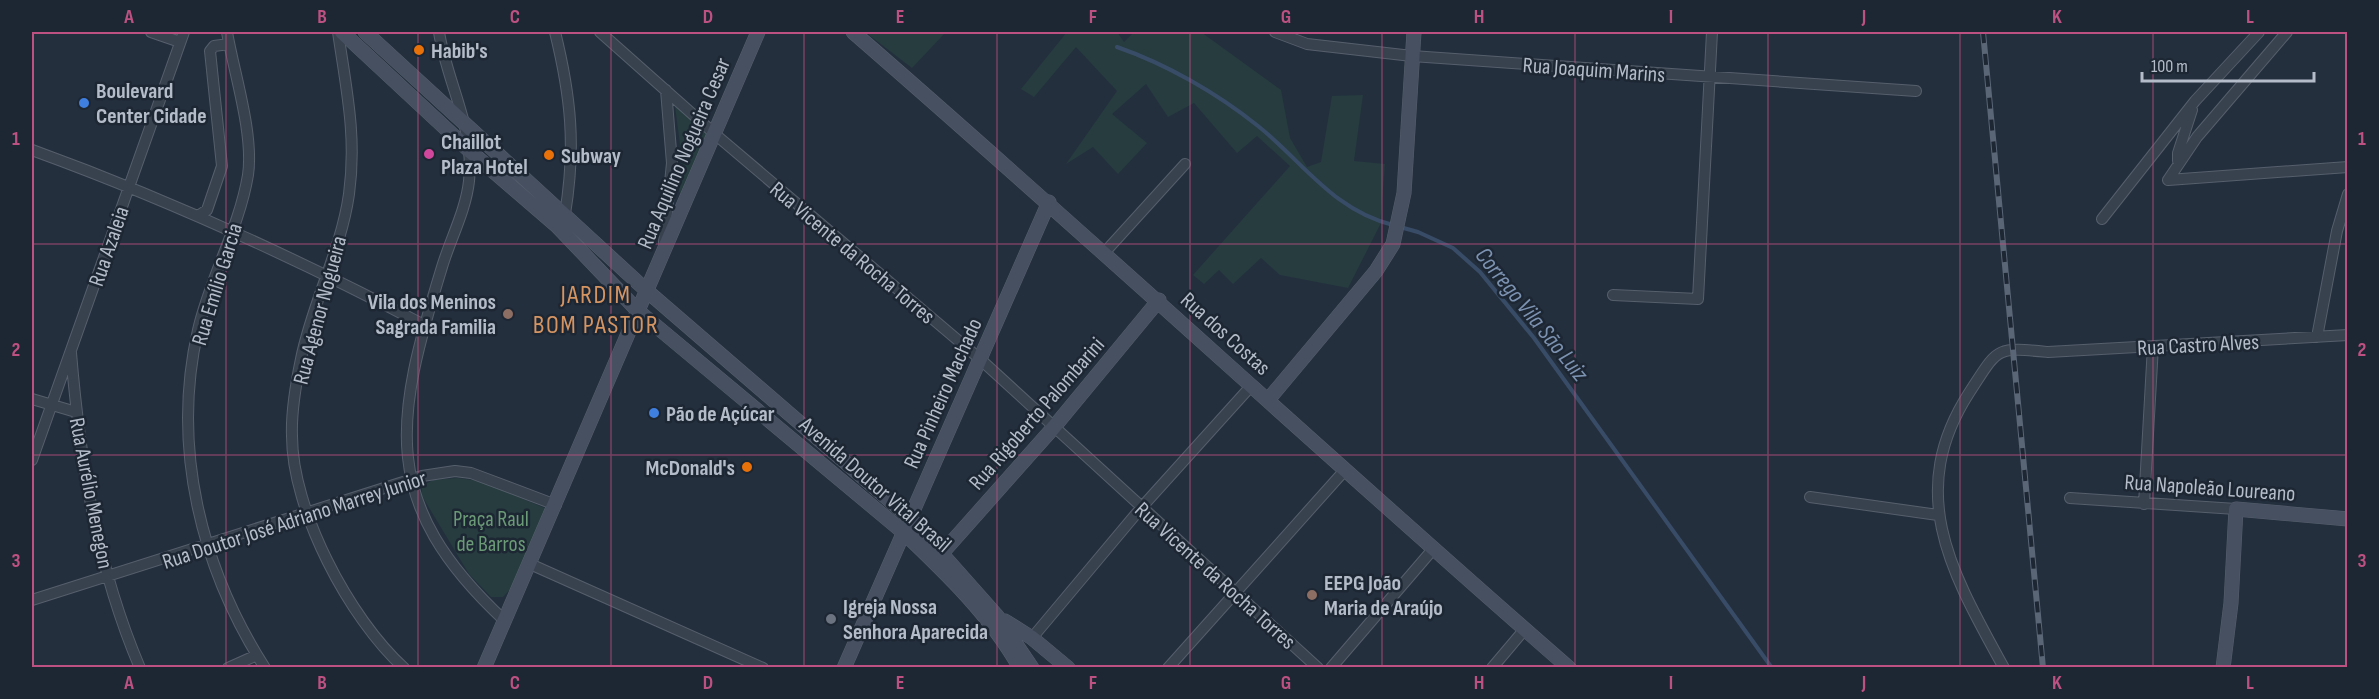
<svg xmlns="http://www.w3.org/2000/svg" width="2379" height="699" viewBox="0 0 2379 699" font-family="'Sofia Sans Condensed',sans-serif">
<rect width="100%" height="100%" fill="#242f3e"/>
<!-- green -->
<path fill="#263c3f" d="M 869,32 L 946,32 L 912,68 L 869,35 Z
M 1067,32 L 1117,32 L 1124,42 L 1134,32 L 1201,32 L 1281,90 L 1290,138 L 1307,167 L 1321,162 L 1332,96 L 1363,95 L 1354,161 L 1385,164 L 1380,225 L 1348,288 L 1280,275 L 1261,258 L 1233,284 L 1219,270 L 1204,284 L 1193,275 L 1290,166 L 1257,136 L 1237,153 L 1194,103 L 1168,117 L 1146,84 L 1112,114 L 1147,143 L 1118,174 L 1093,147 L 1066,164 L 1117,91 L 1076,47 L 1034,97 L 1021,89 Z
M 675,106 L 708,136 L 684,196 L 679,192 L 681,152 Z
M 457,478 L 480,481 L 547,509 L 515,584 L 503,597 L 491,597 L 469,574 L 422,496 L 422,486 L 433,480 Z"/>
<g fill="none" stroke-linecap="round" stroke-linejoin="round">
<!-- stream -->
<path stroke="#394c67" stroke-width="4" d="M 1117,47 C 1166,64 1217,93 1258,126 C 1303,162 1334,211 1393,225
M 1400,227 L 1418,232 L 1453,248 L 1480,272 L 1534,338 L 1772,668"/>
<!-- street casing -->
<g stroke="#565f6c" stroke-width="12">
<path id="street" d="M 151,32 L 180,42
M 227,32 C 234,73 254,134 248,175 C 239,229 210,277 198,330 C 171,447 201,568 265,668
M 338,32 C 346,88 357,136 349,194 C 341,251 312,303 301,359 C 296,383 291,411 292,436 C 292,510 349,618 404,668
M 439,32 C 447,83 475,128 469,181 C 466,210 450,240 442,267 C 395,420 377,502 505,621
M 555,32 C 571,97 576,147 565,214 L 560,221
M 600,32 L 716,135 L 980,359 L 1318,668
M 1275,32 L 1307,44 L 1412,56 L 1916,91
M 32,150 C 167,199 296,258 424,325
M 2178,161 L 2178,153 L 2192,110
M 2168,180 L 2197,137 L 2287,32
M 2168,180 L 2348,167
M 198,216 L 207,210 L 222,166 L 210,51 L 214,46 L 229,44
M 2102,219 L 2195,101 L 2259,32
M 664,242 L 672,163 L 666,90
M 1105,252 L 1185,164
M 1613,295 L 1698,299 L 1712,32
M 2317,337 L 2337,231 L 2348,194
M 71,353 C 80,461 97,567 140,668
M 32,399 L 76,412
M 32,460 L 184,32
M 1810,497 L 1938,515
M 2070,498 L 2236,509
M 2144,504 L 2153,346
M 530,564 L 763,668
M 32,600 L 422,476 L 455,471 L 471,473 L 556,505
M 1032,638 L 1141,508 L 1252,385
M 228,668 L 257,655
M 1168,668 L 1345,470
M 1331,668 L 1434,548
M 1492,668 L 1525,629
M 2004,668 C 1953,575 1904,494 1969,393 C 1999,347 1994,347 2048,352 L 2348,335"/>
</g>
<!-- secondary casing -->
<g stroke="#565f6c" stroke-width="15">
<path id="secondary" d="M 342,32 L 471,152 L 557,226 L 638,311 L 903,532 C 946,573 991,616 1020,668
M 365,32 L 647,291 L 910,518 L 997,616 L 1032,668
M 853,32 C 1094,241 1328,458 1569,668
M 1268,400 L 1376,271 L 1393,244 L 1404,193 L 1414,32
M 943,552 L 1054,427 L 1159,300
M 1005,621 L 1032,638 L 1068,668
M 484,668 L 758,32
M 844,668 L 1049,202
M 2223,668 L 2231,603 L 2236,509 L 2348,519"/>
</g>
<!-- street -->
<use href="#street" stroke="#38414e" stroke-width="10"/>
<!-- secondary -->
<use href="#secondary" stroke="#465061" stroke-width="14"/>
<!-- rail casing -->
<g stroke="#5a6575" stroke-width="6">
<path id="rail" d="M 1983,32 L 2043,668"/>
</g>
<!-- rail -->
<use href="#rail" stroke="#1d2633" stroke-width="4" stroke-dasharray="11" stroke-linecap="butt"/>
</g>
<!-- grid -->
<path fill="none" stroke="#bd5182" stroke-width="1.5" stroke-opacity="0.55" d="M 226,32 L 226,668M 418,32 L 418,668M 611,32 L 611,668M 804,32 L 804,668M 997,32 L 997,668M 1190,32 L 1190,668M 1382,32 L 1382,668M 1575,32 L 1575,668M 1768,32 L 1768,668M 1960,32 L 1960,668M 2153,32 L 2153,668M 32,244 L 2348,244M 32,455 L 2348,455"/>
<!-- markers -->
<g fill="#e8710a" stroke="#1d2633" stroke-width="2">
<circle cx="419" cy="50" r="6"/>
<circle cx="549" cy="155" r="6"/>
<circle cx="747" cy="467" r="6"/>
</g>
<g fill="#3f7fe0" stroke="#1d2633" stroke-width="2">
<circle cx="84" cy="103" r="6"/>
<circle cx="654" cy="413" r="6"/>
</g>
<circle fill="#d1479c" stroke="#1d2633" stroke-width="2" cx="429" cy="154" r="6"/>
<g fill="#8d6e63" stroke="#1d2633" stroke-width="2">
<circle cx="508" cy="314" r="6"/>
<circle cx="1312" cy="595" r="6"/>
</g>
<circle fill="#6b7280" stroke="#1d2633" stroke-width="2" cx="831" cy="619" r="6"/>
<g text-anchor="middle" stroke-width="5" stroke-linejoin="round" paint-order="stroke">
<!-- poi labels -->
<g font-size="22" font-weight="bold" fill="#b4bcc9" stroke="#1d2633" text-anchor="start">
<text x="431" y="58">Habib's</text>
<text x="96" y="98">Boulevard<tspan x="96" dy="25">Center Cidade</tspan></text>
<text x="441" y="149">Chaillot<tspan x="441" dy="25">Plaza Hotel</tspan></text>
<text x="561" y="163">Subway</text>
<text x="496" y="309" text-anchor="end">Vila dos Meninos<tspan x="496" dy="25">Sagrada Familia</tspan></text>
<text x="666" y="421">Pão de Açúcar</text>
<text x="735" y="475" text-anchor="end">McDonald's</text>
<text x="1324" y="590">EEPG João<tspan x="1324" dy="25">Maria de Araújo</tspan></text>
<text x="843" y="614">Igreja Nossa<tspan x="843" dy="25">Senhora Aparecida</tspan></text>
</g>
<!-- street labels -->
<g font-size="22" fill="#b4bcc9" stroke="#1d2633">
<text transform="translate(1594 69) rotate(4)" y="8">Rua Joaquim Marins</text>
<text transform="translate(683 153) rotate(-67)" y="8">Rua Aquilino Nogueira Cesar</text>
<text transform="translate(108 246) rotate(-71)" y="8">Rua Azaleia</text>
<text transform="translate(853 252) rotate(40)" y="8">Rua Vicente da Rocha Torres</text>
<text transform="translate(216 284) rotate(-73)" y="8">Rua Emílio Garcia</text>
<text transform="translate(319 310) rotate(-75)" y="8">Rua Agenor Nogueira</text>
<text transform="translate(1226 333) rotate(42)" y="8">Rua dos Costas</text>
<text transform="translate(2198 344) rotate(-3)" y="8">Rua Castro Alves</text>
<text transform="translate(942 393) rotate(-66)" y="8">Rua Pinheiro Machado</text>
<text transform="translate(1036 413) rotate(-49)" y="8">Rua Rigoberto Palombarini</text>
<text transform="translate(876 484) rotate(41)" y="8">Avenida Doutor Vital Brasil</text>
<text transform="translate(2210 487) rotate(4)" y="8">Rua Napoleão Loureano</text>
<text transform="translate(92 493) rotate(79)" y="8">Rua Aurélio Menegon</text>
<text transform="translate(294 519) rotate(-18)" y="8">Rua Doutor José Adriano Marrey Junior</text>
<text transform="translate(1216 575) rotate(42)" y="8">Rua Vicente da Rocha Torres</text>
</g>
<!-- park labels -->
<g font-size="22" fill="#6b9a76" stroke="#1d2633">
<text x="491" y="526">Praça Raul<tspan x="491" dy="25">de Barros</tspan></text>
</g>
<!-- water labels -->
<g font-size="24" font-style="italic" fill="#7c92b1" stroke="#1d2633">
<text transform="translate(1532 314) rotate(51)" y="8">Corrego Vila São Luiz</text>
</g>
<!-- quarter labels -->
<g font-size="26" letter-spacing="1.5" fill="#d59563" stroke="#1d2633">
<text x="596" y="303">JARDIM<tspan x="596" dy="30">BOM PASTOR</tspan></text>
</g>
</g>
<!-- border -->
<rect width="2379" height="699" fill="none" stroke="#1d2633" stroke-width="66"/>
<!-- scale -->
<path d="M2142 72v9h172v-9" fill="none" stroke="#b4bcc9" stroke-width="3"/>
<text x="2151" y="72" font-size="18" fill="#b4bcc9" stroke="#1d2633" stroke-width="4.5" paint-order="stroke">100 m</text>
<rect x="33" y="33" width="2313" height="633" fill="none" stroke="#bd5182" stroke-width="2"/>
<g font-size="20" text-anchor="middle" font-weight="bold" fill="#bd5182">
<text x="129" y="23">A</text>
<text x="322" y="23">B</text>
<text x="515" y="23">C</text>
<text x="708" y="23">D</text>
<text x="900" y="23">E</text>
<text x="1093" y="23">F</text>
<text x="1286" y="23">G</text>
<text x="1479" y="23">H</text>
<text x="1671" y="23">I</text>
<text x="1864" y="23">J</text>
<text x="2057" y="23">K</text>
<text x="2250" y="23">L</text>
<text x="16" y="145">1</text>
<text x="2362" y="145">1</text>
<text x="16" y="356">2</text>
<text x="2362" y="356">2</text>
<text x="16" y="567">3</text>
<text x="2362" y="567">3</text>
<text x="129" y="689">A</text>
<text x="322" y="689">B</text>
<text x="515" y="689">C</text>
<text x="708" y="689">D</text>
<text x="900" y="689">E</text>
<text x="1093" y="689">F</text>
<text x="1286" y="689">G</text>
<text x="1479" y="689">H</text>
<text x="1671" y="689">I</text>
<text x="1864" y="689">J</text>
<text x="2057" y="689">K</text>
<text x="2250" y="689">L</text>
</g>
</svg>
